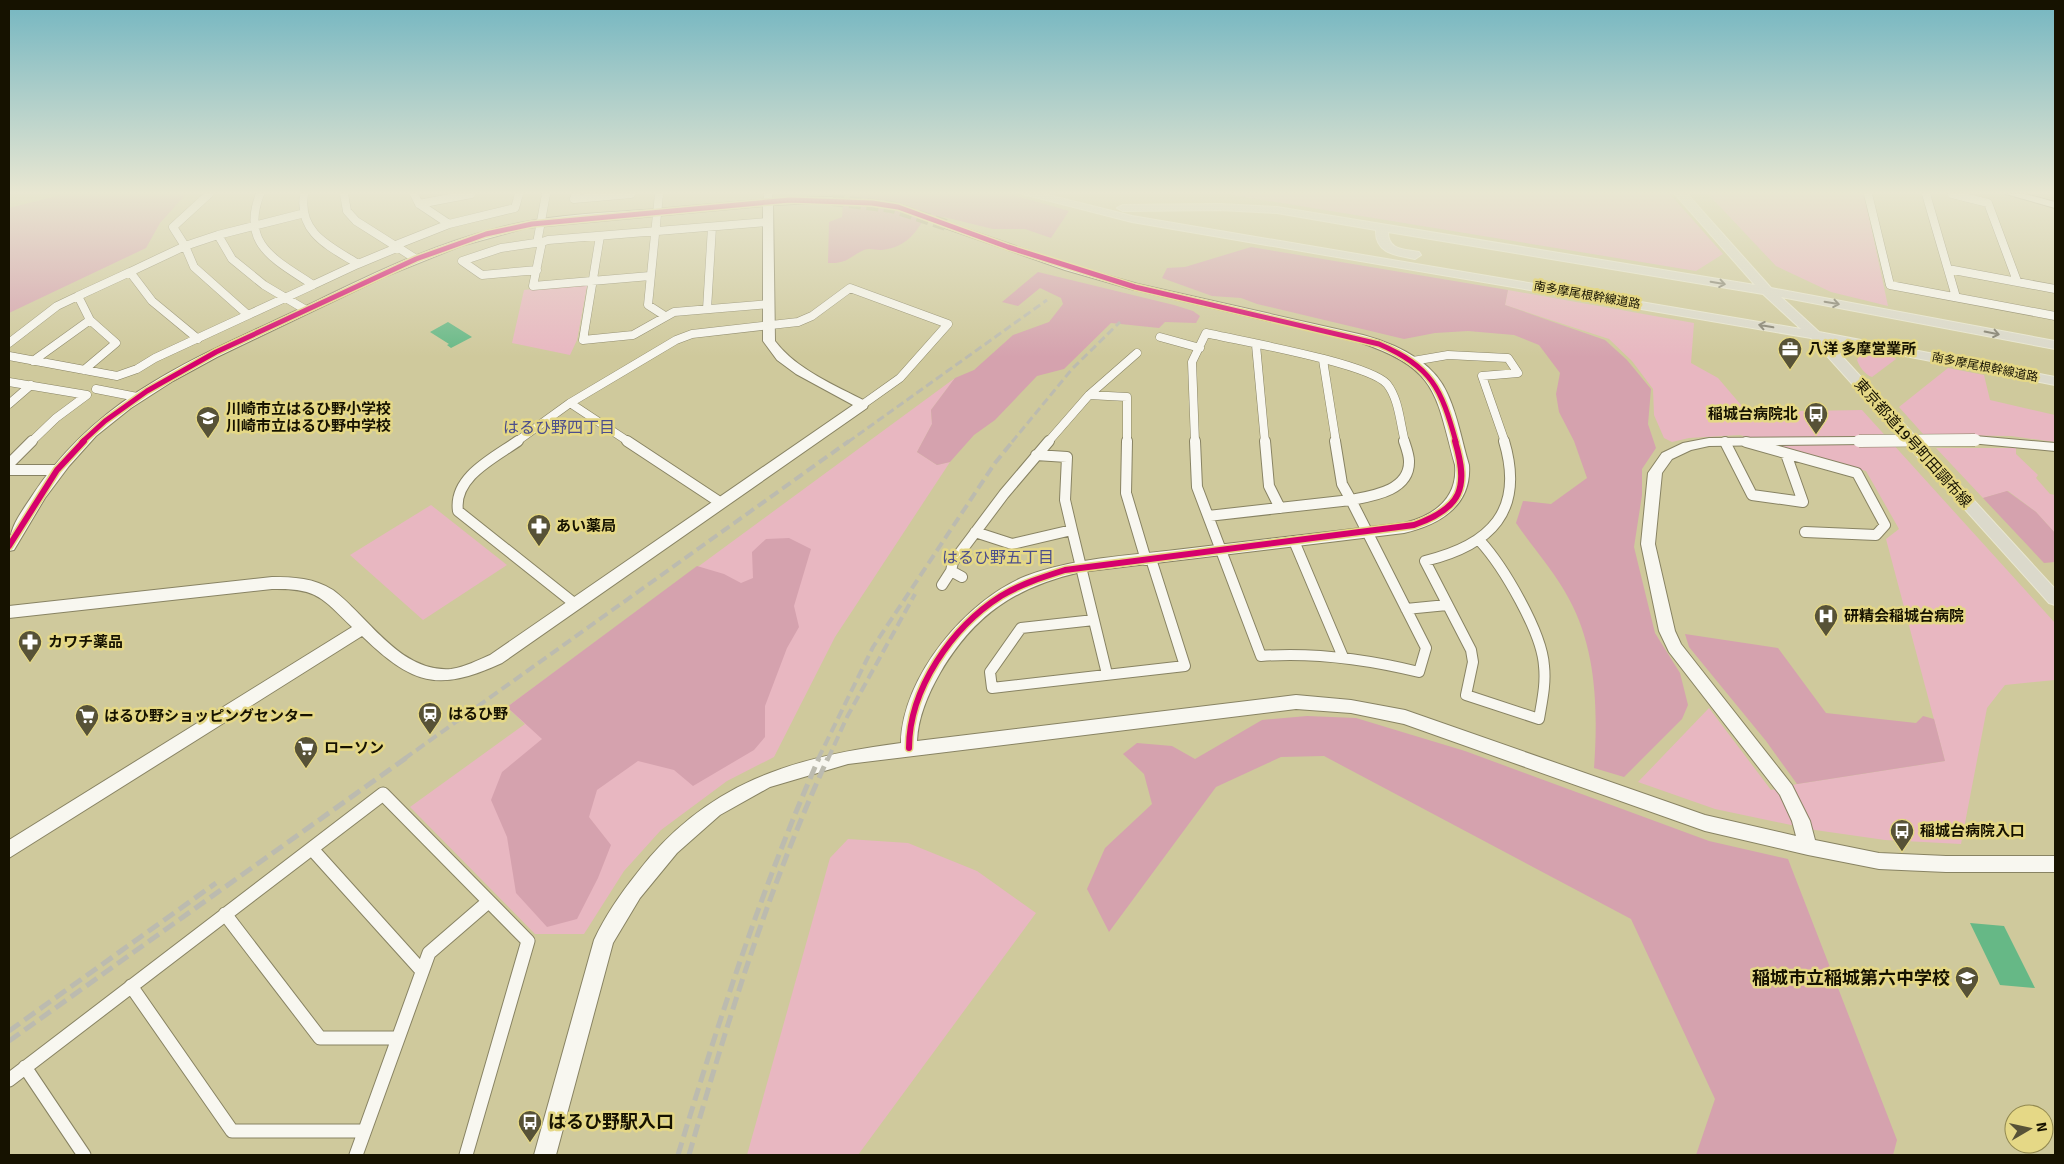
<svg xmlns="http://www.w3.org/2000/svg" width="2064" height="1164" viewBox="0 0 2064 1164" font-family="Signika,'Noto Sans JP',sans-serif">
<rect width="100%" height="100%" fill="#cfc99c"/>
<!-- green -->
<path fill="#e8b7c1" d="M 1227,194 L 1670,194 L 1723,254 L 1696,271 Z
M 1708,194 L 1864,194 L 1888,306 L 1831,292 L 1776,266 Z
M 582,284 L 587,286 L 577,340 L 570,355 L 512,343 L 524,290 Z
M 1508,290 L 1694,323 L 1691,363 L 1718,378 L 1747,412 L 1862,410 L 2055,623 L 2055,680 L 2005,685 L 1987,708 L 1961,844 L 1885,840 L 1815,830 L 1715,809 L 1638,782 L 1709,708 L 1771,790 L 1797,784 L 1945,761 L 1886,539 L 1899,529 L 1866,471 L 1740,435 L 1689,438 L 1672,442 L 1664,438 L 1654,415 L 1653,389 L 1632,361 L 1609,339 L 1505,305 Z
M 1871,354 L 1894,357 L 1896,359 L 1872,377 C 1865,375 1859,366 1857,360 L 1859,356 Z
M 1948,368 L 1984,375 L 1990,400 L 2055,415 L 2055,442 L 2011,436 L 1924,435 L 1899,407 Z
M 955,378 L 931,410 L 932,424 L 917,452 L 937,465 L 950,462 L 835,637 L 774,757 L 727,781 L 661,830 L 624,871 L 584,934 L 535,934 L 410,807 L 525,724 L 507,707 Z
M 1936,448 L 2016,448 L 2016,454 L 2038,475 L 2036,478 L 2050,494 L 2055,495 L 2055,533 L 2036,512 L 2008,491 L 1983,498 Z
M 431,505 L 507,565 L 423,620 L 350,555 Z
M 848,839 L 908,843 L 977,871 L 1036,913 L 858,1155 L 747,1155 L 830,858 Z"/>
<!-- forest -->
<path fill="#d5a2ae" d="M 65,194 L 186,194 L 160,223 L 146,248 L 9,313 L 9,208 Z
M 850,194 L 1010,194 L 1069,211 L 1051,238 L 1025,229 L 993,229 L 944,217 L 923,220 C 914,237 901,249 880,250 C 875,250 869,248 864,250 C 849,257 847,264 828,263 L 829,222 L 842,217 L 843,205 Z
M 1251,247 L 1508,290 L 1505,305 L 1605,340 L 1627,360 L 1651,389 L 1648,424 L 1656,448 L 1642,469 L 1642,495 L 1634,547 L 1655,633 L 1680,673 L 1688,705 L 1682,719 L 1624,777 L 1594,768 C 1598,712 1597,650 1569,599 C 1555,572 1533,548 1516,523 L 1523,501 L 1551,504 L 1587,478 L 1574,441 L 1559,412 L 1556,394 L 1560,373 L 1539,345 L 1514,335 L 1468,331 L 1435,333 L 1404,339 L 1257,304 L 1241,298 L 1212,296 L 1162,278 L 1167,268 L 1185,267 Z
M 1038,272 L 1174,305 L 1193,311 L 1200,316 L 1196,323 L 1165,322 L 1159,328 L 1111,323 L 1064,369 L 1037,376 L 995,420 L 974,435 L 950,462 L 937,465 L 917,452 L 932,424 L 931,410 L 955,378 L 974,370 L 1013,335 L 1049,322 L 1063,304 L 1061,298 L 1040,288 L 1018,306 L 1002,302 Z
M 2007,491 L 2036,512 L 2055,533 L 2055,562 L 2044,563 L 1983,498 Z
M 789,538 L 811,549 L 794,606 L 799,627 L 787,648 L 765,706 L 765,737 L 754,750 L 693,786 L 674,770 L 638,761 L 597,790 L 589,817 L 611,845 L 598,878 L 577,919 L 547,927 L 516,893 L 507,837 L 491,800 L 502,772 L 542,739 L 507,707 L 697,566 L 724,574 L 741,583 L 753,578 L 752,552 L 766,539 Z
M 1685,634 L 1778,648 L 1826,713 L 1916,723 L 1923,716 L 1934,719 L 1945,761 L 1797,784 L 1766,741 L 1689,647 Z
M 1307,716 L 1356,718 L 1465,751 L 1709,841 L 1788,859 L 1897,1140 L 1893,1155 L 1696,1155 L 1715,1099 L 1631,919 L 1324,756 L 1281,757 L 1216,787 L 1109,932 L 1087,889 L 1105,848 L 1152,804 L 1144,774 L 1123,754 L 1137,743 L 1172,746 L 1195,759 L 1262,720 Z"/>
<!-- water -->
<path fill="#66b886" d="M 448,322 L 472,337 L 451,348 L 447,345 L 449,344 L 430,332 Z
M 1970,923 L 2004,926 L 2035,988 L 2000,985 Z"/>
<g fill="none" stroke-linecap="round" stroke-linejoin="round">
<!-- secondary-tunnel -->
<path stroke="#aaa47d" stroke-width="12" stroke-dasharray="12 5.5" stroke-linecap="butt" d="M 832,200 L 892,207 L 949,226"/>
<!-- street-far2 casing -->
<g stroke="#888363" stroke-width="9">
<path id="street-far2" d="M 260,194 C 240,245 276,260 313,285 L 358,264 C 329,246 298,233 304,194
M 344,194 L 347,211 L 356,221 L 416,259
M 414,194 L 419,204 L 449,224
M 576,194 L 574,199 L 631,194
M 659,194 L 648,305 L 665,316
M 768,194 L 768,202
M 1868,194 L 1890,285 L 2055,316
M 1926,194 L 1956,297
M 1952,194 L 1988,203 L 2017,281
M 419,204 L 471,194
M 218,235 L 232,259 L 264,285 L 306,310
M 600,236 L 583,340 L 633,335 L 674,312 L 769,304
M 537,243 L 546,194
M 396,245 L 449,224 L 515,208 L 519,194
M 358,264 L 399,247
M 1948,269 L 2055,289
M 537,270 L 482,275 L 462,261 L 501,248 L 542,242
M 650,276 L 533,286 L 542,242 L 548,240 L 767,222
M 78,296 L 130,272
M 707,309 L 712,227
M 248,315 L 313,285
M 1160,337 L 1200,348
M 198,339 L 152,301 L 130,272 L 185,246 L 218,235 L 301,214
M 9,343 L 57,306 L 78,296 L 90,320 L 33,361
M 1256,345 L 1265,442
M 9,356 L 117,376 L 137,369 L 155,358 L 248,315 L 194,267 L 185,246 L 173,227 L 209,194
M 1323,360 L 1336,442
M 1413,361 L 1448,355 L 1508,358 L 1518,373 L 1482,376 L 1505,442
M 84,370 L 116,343 L 90,320
M 9,382 L 87,395 L 56,418 L 31,442
M 96,389 L 137,397
M 1089,395 L 1137,353
M 570,403 L 629,442
M 9,404 L 31,385
M 516,442 L 570,403 L 676,340 L 692,334 L 798,322 L 812,316 L 850,288 L 948,324 L 900,378 L 862,405
M 1048,442 L 1089,395 L 1127,397 L 1127,442
M 1195,442 L 1192,362 L 1206,333 C 1240,341 1368,363 1387,384 C 1399,399 1400,423 1405,442"/>
</g>
<!-- street-far1 casing -->
<g stroke="#888363" stroke-width="12">
<path id="street-far1" d="M 518,441 C 494,458 453,477 458,511 L 575,604
M 627,441 L 721,503
M 1127,441 L 1126,493 L 1146,560
M 1195,441 L 1197,487 L 1261,656 C 1315,652 1366,659 1419,672 L 1426,648 L 1351,500
M 1265,441 L 1269,486 L 1280,508
M 1335,441 L 1342,484 L 1351,500
M 1725,442 L 1752,495 L 1803,502 L 1786,454
M 1746,442 L 1857,473 L 1885,525 L 1876,535 L 1805,532
M 1036,455 L 1067,457 L 1065,500 L 1072,530
M 9,464 L 32,441
M 9,470 L 57,470
M 1351,500 C 1372,496 1410,491 1409,461 C 1409,455 1406,447 1404,441
M 1208,516 L 1351,500
M 975,532 L 1012,544 L 1072,530 L 1107,674
M 1294,541 L 1343,657
M 1480,541 C 1503,566 1542,632 1544,666 C 1546,684 1542,701 1539,719 L 1466,695 L 1473,662 L 1471,650 L 1425,561 C 1491,545 1525,511 1504,441
M 951,571 L 962,577
M 942,585 L 951,571 L 953,562 L 1004,494 L 1049,441
M 1406,609 L 1447,605
M 1094,620 L 1021,628 L 990,672 L 992,688 L 1185,666 L 1151,559"/>
</g>
<!-- street casing -->
<g stroke="#888363" stroke-width="15">
<path id="street" d="M 312,849 L 422,971
M 225,914 L 320,1038 L 398,1038
M 131,986 L 232,1131 L 364,1131
M 25,1067 L 84,1155
M 9,1080 L 383,794 L 528,941 L 466,1155
M 356,1155 L 429,953 L 488,902"/>
</g>
<!-- secondary casing -->
<g stroke="#888363" stroke-width="2">
<path id="secondary" d="M 2006,194 L 2025,194 L 2055,202 L 2055,208 Z
M 832,197 L 837,200 L 836,202 L 773,205 L 775,341 C 797,370 835,385 867,402 L 868,405 L 867,408 L 502,663 C 437,693 412,684 362,636 L 9,858 L 9,840 L 352,627 C 321,597 317,588 272,589 L 9,618 L 9,606 L 272,577 C 294,577 314,578 333,590 C 368,616 400,673 451,669 C 465,667 478,660 490,655 L 853,405 L 796,374 L 777,360 L 763,341 L 763,206 L 526,228 L 461,246 L 384,277 L 217,357 L 173,381 L 131,408 L 96,436 L 69,466 L 45,498 L 14,550 L 9,551 C 9,527 19,516 32,496 C 100,393 198,357 304,307 C 368,276 432,244 502,227 C 552,214 605,213 657,209 C 715,204 773,197 832,197 Z
M 949,223 L 1073,266 L 1138,284 L 1363,335 C 1396,344 1434,361 1448,395 C 1458,417 1462,442 1469,465 C 1472,506 1439,525 1404,533 L 1081,572 C 1015,587 974,615 940,673 C 928,694 918,717 917,741 L 1296,695 L 1351,700 L 1405,710 L 1705,815 L 1796,836 L 1792,821 L 1780,795 L 1669,652 L 1659,631 L 1641,544 L 1648,473 L 1662,453 L 1683,443 L 1709,438 L 1859,437 L 1864,438 L 1866,441 L 1864,444 L 1709,446 L 1691,450 L 1672,459 L 1662,473 L 1655,544 L 1675,631 L 1681,644 L 1792,785 L 1810,821 L 1815,840 L 1879,853 L 1946,856 L 2055,856 L 2055,872 L 1946,872 L 1879,869 L 1808,855 L 1705,831 L 1404,724 L 1351,713 L 1296,709 L 848,764 L 770,787 L 720,815 L 677,853 L 640,898 L 613,943 L 556,1155 L 534,1155 L 594,940 C 605,916 621,893 637,873 C 706,783 792,757 901,743 C 902,677 966,600 1026,576 C 1073,558 1126,556 1175,550 C 1251,541 1328,532 1404,523 C 1434,516 1458,498 1455,465 C 1435,392 1438,369 1359,342 L 1131,289 L 1065,270 L 945,228 L 945,224 Z
M 1975,436 L 2055,443 L 2055,451 L 1970,443 L 1968,440 L 1970,437 Z"/>
</g>
<!-- primary casing -->
<g stroke="#e9e7d2" stroke-width="2">
<path id="primary" d="M 1023,194 L 1044,194 L 1132,216 L 1801,329 L 1763,294 L 1388,232 C 1388,251 1405,249 1419,252 L 1421,255 L 1415,259 C 1396,255 1375,254 1376,230 L 1277,213 L 1220,210 L 1123,211 L 1117,208 L 1123,205 L 1220,204 L 1277,207 L 1755,285 L 1675,194 L 1687,194 L 1771,288 L 2055,341 L 2055,349 L 1781,297 L 1819,332 L 2055,377 L 2055,385 L 1828,341 L 2055,589 L 2055,605 L 2049,603 L 1811,338 L 1132,222 Z"/>
</g>
<!-- street-far2 -->
<use href="#street-far2" stroke="#f8f7f0" stroke-width="8"/>
<!-- street-far1 -->
<use href="#street-far1" stroke="#f8f7f0" stroke-width="10"/>
<!-- street -->
<use href="#street" stroke="#f8f7f0" stroke-width="13"/>
<!-- secondary -->
<use href="#secondary" fill="#f8f7f0" fill-rule="evenodd"/>
<!-- primary -->
<use href="#primary" fill="#dbd9cb" fill-rule="evenodd"/>
<!-- rail-far2 -->
<path stroke="#bcbbaf" stroke-width="3" stroke-dasharray="8 4" stroke-linecap="butt" d="M 848,442 L 1047,300
M 1012,442 L 1072,369 L 1120,322"/>
<!-- rail-far1 -->
<path stroke="#bcbbaf" stroke-width="4" stroke-dasharray="10 5" stroke-linecap="butt" d="M 404,759 L 849,441
M 818,759 L 873,647 L 995,463 L 1013,441
M 828,759 L 847,717 L 915,594"/>
<!-- rail -->
<path stroke="#bcbbaf" stroke-width="5" stroke-dasharray="13 6" stroke-linecap="butt" d="M 9,1031 L 216,883
M 9,1041 L 406,758
M 678,1155 C 719,1020 762,887 819,758
M 689,1155 C 728,1020 769,886 828,758"/>
<!-- secondary-bridge casing -->
<g stroke="#888363" stroke-width="13" stroke-linecap="butt">
<path id="secondary-bridge" d="M 1859,441 L 1975,440"/>
</g>
<!-- secondary-bridge -->
<use href="#secondary-bridge" stroke="#f8f7f0" stroke-width="12"/>
<!-- cycleway-far1 casing -->
<g stroke="#e5d886" stroke-width="8">
<path id="cycleway-far1" d="M 82,442 L 105,421 L 147,391 L 216,352 L 416,259 L 486,234 L 532,224 L 790,200 L 872,203 L 898,207 L 1008,247 L 1135,287 L 1379,344 C 1432,367 1441,388 1456,442"/>
</g>
<!-- cycleway casing -->
<g stroke="#e5d886" stroke-width="9">
<path id="cycleway" d="M 9,546 L 57,470 L 84,441
M 909,748 C 909,689 952,627 1001,596 C 1021,584 1043,577 1065,570 L 1414,525 C 1462,508 1469,488 1455,441"/>
</g>
<!-- cycleway-far1 -->
<use href="#cycleway-far1" stroke="#d6006c" stroke-width="5"/>
<!-- cycleway -->
<use href="#cycleway" stroke="#d6006c" stroke-width="6"/>
</g>
<!-- one-way arrows -->
<defs><path id="oneway-shaft" d="M-6 0H5M1.5-3L5.5 0L1.5 3" fill="none" stroke-width="1.6" stroke-linecap="round" stroke-linejoin="round" transform="scale(1.25)"/></defs>
<g stroke="#827f70">
<use href="#oneway-shaft" transform="translate(1718 283) rotate(10)"/>
<use href="#oneway-shaft" transform="translate(1832 303) rotate(10)"/>
<use href="#oneway-shaft" transform="translate(1766 326) rotate(-170)"/>
<use href="#oneway-shaft" transform="translate(1992 333) rotate(11)"/>
</g>
<!-- sky -->
<linearGradient id="sky" x2="0" y2="1"><stop stop-color="#74b6c1"/><stop offset="0.54" stop-color="#e9e7d2"/><stop offset="1" stop-color="#e9e7d2" stop-opacity="0"/></linearGradient>
<rect width="2064" height="357" fill="url(#sky)"/>
<!-- icons -->
<defs>
<g id="office-pin" transform="scale(1.25)"><path d="M0 17L-7.5 6A9.5 9.5 0 1 1 7.5 6Z" fill="#575237" stroke="#e5d886"/><path d="M-6-3h4V-5.5h4V-3h4V5H-6ZM-1-4.5V-3h2v-1.5ZM-6 0V1H6V0Z" fill="#fff"/></g>
<g id="bus-pin" transform="scale(1.25)"><path d="M0 17L-7.5 6A9.5 9.5 0 1 1 7.5 6Z" fill="#575237" stroke="#e5d886"/><path d="M-5-6H5V4H4V6H2V4H-2V6H-4V4H-5ZM-3.5-4V0h7V-4ZM-3.5 1.2v1.5H-2V1.2ZM2 1.2v1.5H3.5V1.2Z" fill="#fff"/></g>
<g id="school-pin" transform="scale(1.25)"><path d="M0 17L-7.5 6A9.5 9.5 0 1 1 7.5 6Z" fill="#575237" stroke="#e5d886"/><path d="M0-5L7-2L0 1L-7-2ZM-4 1L0 2.5L4 1V4Q0 6-4 4Z" fill="#fff"/></g>
<g id="pharmacy-pin" transform="scale(1.25)"><path d="M0 17L-7.5 6A9.5 9.5 0 1 1 7.5 6Z" fill="#575237" stroke="#e5d886"/><path d="M-2-6h4v4h4v4h-4v4h-4v-4h-4v-4h4Z" fill="#fff"/></g>
<g id="hospital-pin" transform="scale(1.25)"><path d="M0 17L-7.5 6A9.5 9.5 0 1 1 7.5 6Z" fill="#575237" stroke="#e5d886"/><path d="M-5-5h3v3.5h4V-5h3V5h-3V1.5h-4V5h-3Z" fill="#fff"/></g>
<g id="station-pin" transform="scale(1.25)"><path d="M0 17L-7.5 6A9.5 9.5 0 1 1 7.5 6Z" fill="#575237" stroke="#e5d886"/><path d="M-3-6H3Q5-6 5-4V2Q5 4 3 4L4.5 6H3L1.5 4h-3L-3 6H-4.5L-3 4Q-5 4-5 2V-4Q-5-6-3-6ZM-3.5-4v3h7v-3ZM-3.5 1v1.5H-2V1ZM2 1v1.5H3.5V1Z" fill="#fff"/></g>
<g id="supermarket-pin" transform="scale(1.25)"><path d="M0 17L-7.5 6A9.5 9.5 0 1 1 7.5 6Z" fill="#575237" stroke="#e5d886"/><path d="M-6-5.5h2.5l.6 2H6L4.5 2H-2.5L-4.4-4H-6ZM-1.5 3.2a1.3 1.3 0 1 0 .1 0ZM3 3.2a1.3 1.3 0 1 0 .1 0Z" fill="#fff"/></g>
</defs>
<g fill-rule="evenodd">
<use href="#office-pin" x="1790" y="349"/>
<use href="#bus-pin" x="1816" y="414"/>
<use href="#school-pin" x="208" y="418"/>
<use href="#pharmacy-pin" x="539" y="526"/>
<use href="#hospital-pin" x="1826" y="616"/>
<use href="#pharmacy-pin" x="30" y="642"/>
<use href="#station-pin" x="430" y="714"/>
<use href="#supermarket-pin" x="87" y="716"/>
<use href="#supermarket-pin" x="306" y="748"/>
<use href="#bus-pin" x="1902" y="831"/>
<use href="#school-pin" x="1967" y="978"/>
<use href="#bus-pin" x="530" y="1122"/>
</g>
<g text-anchor="middle" stroke-width="5" stroke-linejoin="round" paint-order="stroke">
<!-- far-street labels -->
<g font-size="12" fill="#161200" stroke="#e5d886">
<text transform="translate(1587 295) rotate(10)" y="4">南多摩尾根幹線道路</text>
<text transform="translate(1985 367) rotate(11)" y="4">南多摩尾根幹線道路</text>
</g>
<!-- poi labels -->
<g font-size="15" font-weight="bold" fill="#161200" stroke="#e5d886" text-anchor="start">
<text x="1808" y="354">八洋 多摩営業所</text>
<text x="226" y="414">川崎市立はるひ野小学校<tspan x="226" dy="17">川崎市立はるひ野中学校</tspan></text>
<text x="1798" y="419" text-anchor="end">稲城台病院北</text>
<text x="556" y="531">あい薬局</text>
<text x="1844" y="621">研精会稲城台病院</text>
<text x="48" y="647">カワチ薬品</text>
<text x="448" y="719">はるひ野</text>
<text x="104" y="721">はるひ野ショッピングセンター</text>
<text x="324" y="753">ローソン</text>
<text x="1920" y="836">稲城台病院入口</text>
</g>
<!-- street labels -->
<g font-size="15" fill="#161200" stroke="#e5d886">
<text transform="translate(1913 443) rotate(48)" y="5">東京都道19号町田調布線</text>
</g>
<!-- neighbourhood labels -->
<g font-size="16" fill="#4c4e8c" stroke="#e5d886">
<text x="559" y="433">はるひ野四丁目</text>
<text x="998" y="563">はるひ野五丁目</text>
</g>
<!-- near-poi labels -->
<g font-size="18" font-weight="bold" fill="#161200" stroke="#e5d886" text-anchor="end">
<text x="1950" y="984">稲城市立稲城第六中学校</text>
<text x="548" y="1128" text-anchor="start">はるひ野駅入口</text>
</g>
</g>
<!-- border -->
<rect width="2064" height="1164" fill="none" stroke="#161200" stroke-width="20"/>
<!-- north arrow -->
<g transform="translate(2029 1129) rotate(81)"><circle r="24" fill="#e5d886" stroke="#928950"/>
<path d="M0-4L9 19L0 12L-9 19Z" fill="#575237"/>
<text y="-8" font-size="14" font-weight="bold" text-anchor="middle" fill="#161200">N</text>
</g>
</svg>
